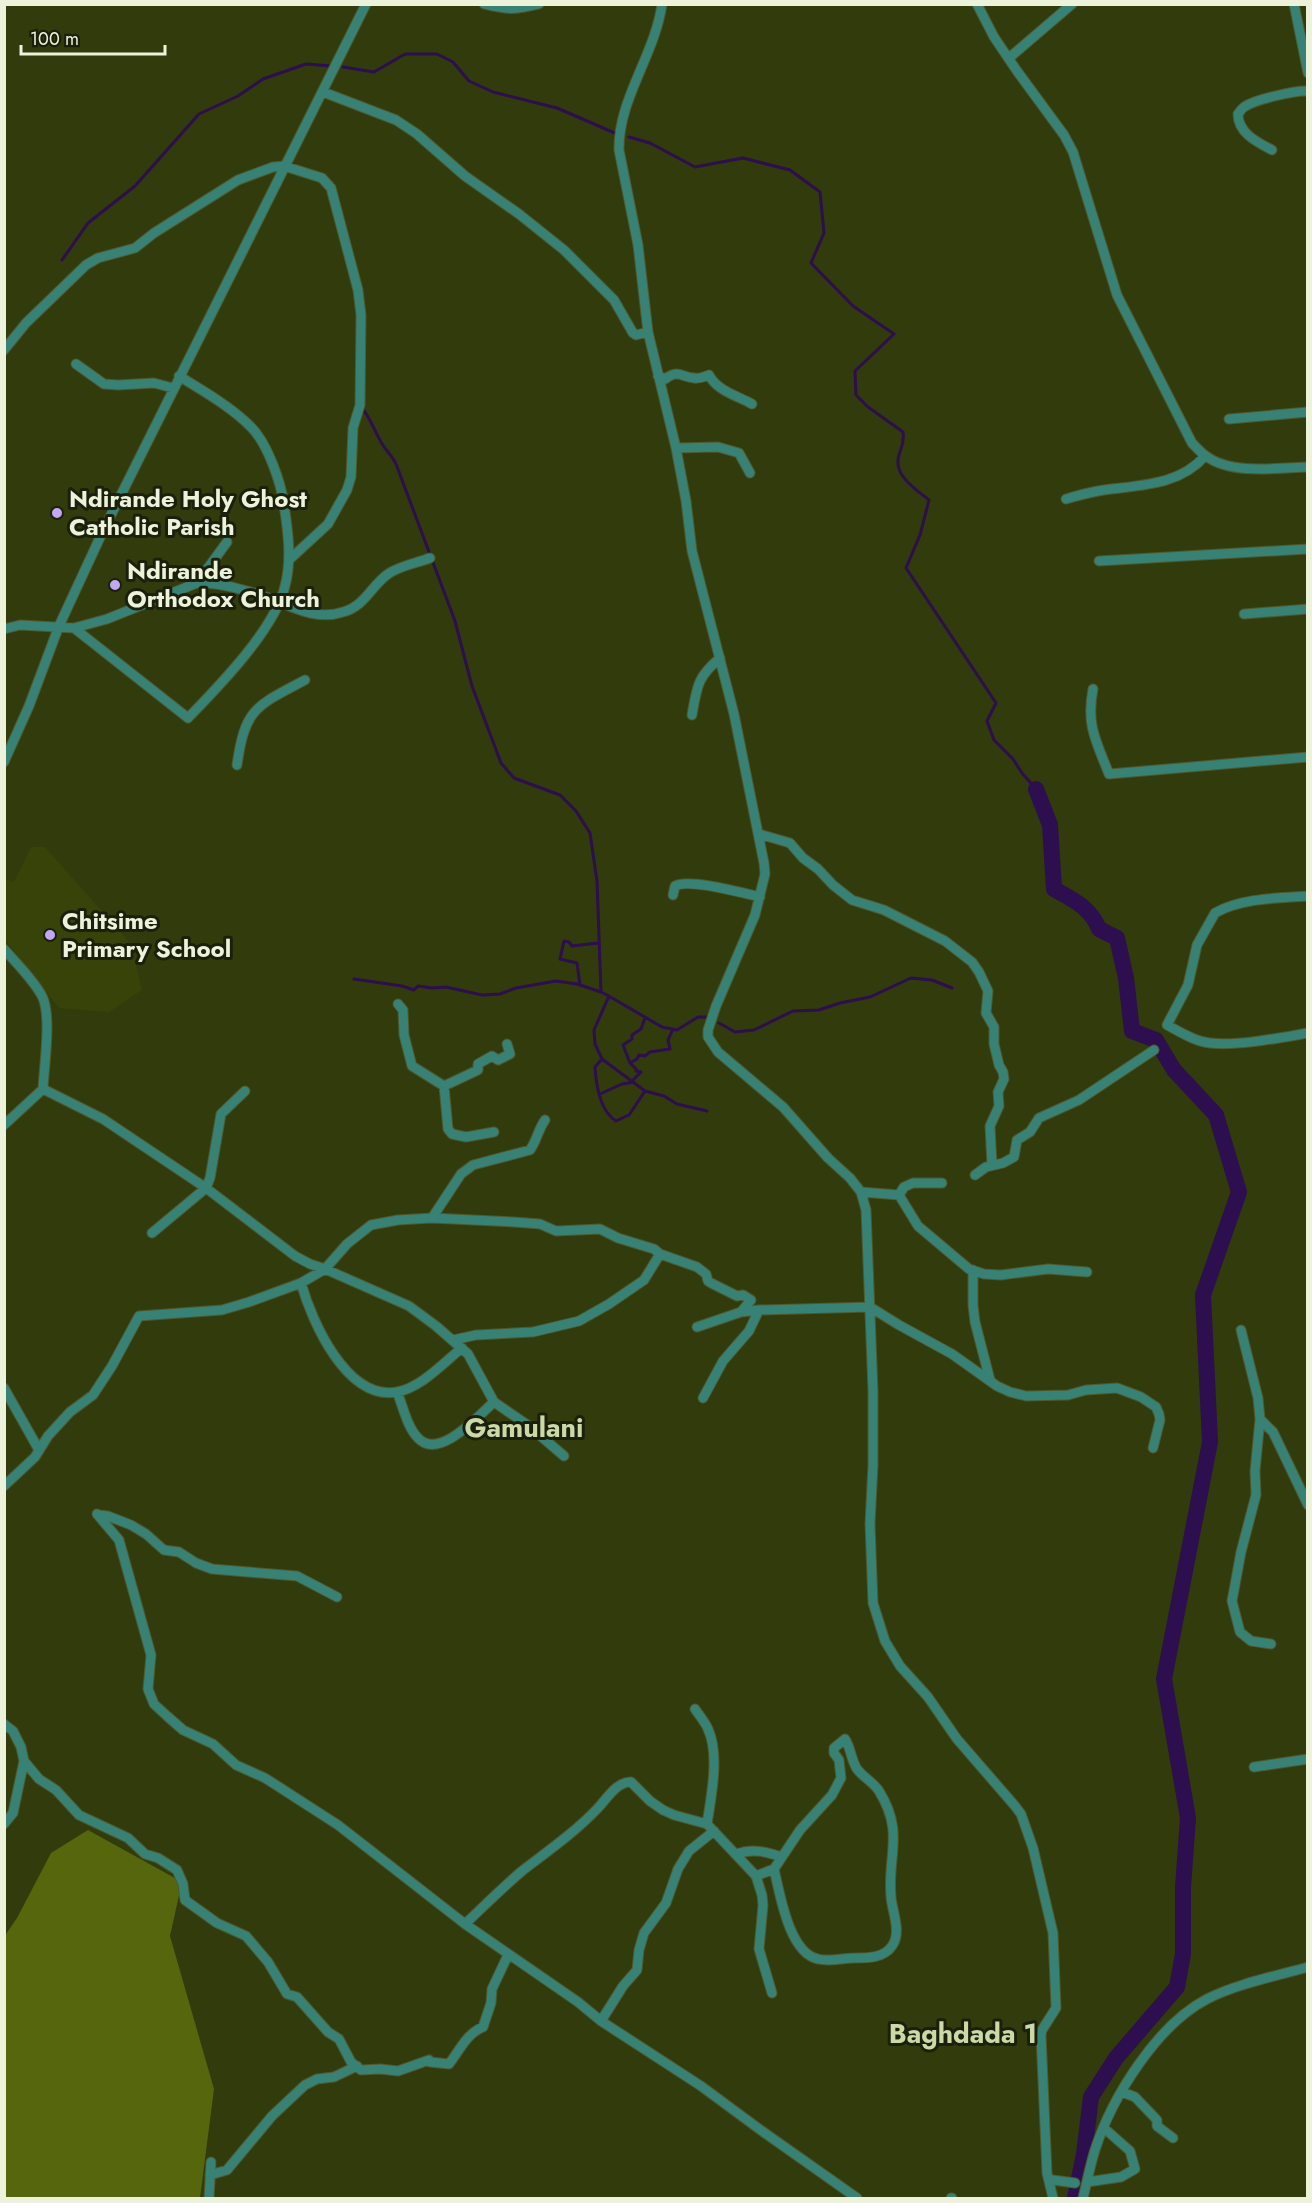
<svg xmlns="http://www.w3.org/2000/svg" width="1312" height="2203" viewBox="0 0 1312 2203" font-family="Jost,sans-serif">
<rect width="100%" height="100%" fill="#313b0b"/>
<!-- built -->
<path fill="#384309" d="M 31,847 L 45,847 L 131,944 L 142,990 L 109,1012 L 59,1008 L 5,940 L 4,879 L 14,882 Z"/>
<!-- grass -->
<path fill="#55660d" d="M 88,1830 L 182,1882 L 170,1936 L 214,2089 L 200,2198 L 5,2198 L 4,1937 L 17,1918 L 51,1853 Z"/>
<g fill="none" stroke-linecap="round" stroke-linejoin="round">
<!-- stream -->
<path stroke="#2d0e4e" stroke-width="3" d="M 343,67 L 374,72 L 405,54 L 437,54 L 453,62 L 469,81 L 493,92 L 557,108 L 617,134
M 629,137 L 650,143 L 695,167 L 743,158 L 790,170 L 820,192 L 824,233 L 811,263 L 853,306 L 894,334 L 855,371 L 856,395 L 868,407 L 903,432 C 905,446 899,449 898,460 C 896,477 918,491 929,500 L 920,535 L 906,568 L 996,703 L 987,721 L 994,740 L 1013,759 L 1022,773 L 1036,789
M 62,260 L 88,223 L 135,186 L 199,114 L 238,96 L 263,79 L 306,64 L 331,66
M 361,407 C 370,417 373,428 380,440 C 384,449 392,455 396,464 L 455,621 L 472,686 L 501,763 L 514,778 L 560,795 L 576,811 L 590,833 L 597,881 L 601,992 L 609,996 L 594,1030 L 595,1044 L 602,1059 L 645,1091 L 664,1096 L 677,1104 L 707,1111
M 354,979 L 402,986 L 414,990 L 418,986 L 432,988 L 446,987 L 482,995 L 500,994 L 516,988 L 556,981 L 577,984 L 601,992
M 580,985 L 577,963 L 560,959 L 564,941 L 569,942 L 572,946 L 598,943
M 607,995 L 662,1027 L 677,1030 L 698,1017 L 707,1017
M 719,1023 L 735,1032 L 754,1030 L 793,1011 L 819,1010 L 840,1003 L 870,997 L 911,978 L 932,980 L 952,988
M 602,1059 L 595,1067 C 596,1084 600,1111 616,1121 L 629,1115 L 645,1091
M 630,1063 L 637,1059 L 639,1055 L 645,1056 L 650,1052 L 670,1049 L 668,1040 L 673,1029
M 632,1081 L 641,1072 L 636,1071 L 637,1070 L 630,1063 L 623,1045 L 632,1039 L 632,1035 L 641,1029 L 645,1018
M 600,1094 L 622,1084 L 634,1082"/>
<!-- river -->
<path stroke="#2d0e4e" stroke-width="16" d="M 1036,789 L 1050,825 L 1054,889 C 1073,900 1090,907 1099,929 L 1117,938 L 1126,978 L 1132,1031 L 1156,1040 L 1174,1070 L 1216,1115 L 1239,1192 L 1203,1295 L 1210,1442 L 1164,1679 L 1188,1818 L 1183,1887 L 1183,1954 L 1177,1987 L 1116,2058 L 1091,2097 L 1084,2154 L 1075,2198"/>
<!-- minor casing -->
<g stroke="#4f582c" stroke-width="11">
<path id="minor" d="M 484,4 C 508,10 515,10 539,4
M 662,4 C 655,55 618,99 619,150 L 638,245 L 648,332 L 676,448 L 686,501 L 692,551 L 734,714 L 764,863 L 765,874 L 755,915 L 716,1006 L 708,1030 L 708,1037 L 718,1052 L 783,1107 L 828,1158 L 850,1178 L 861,1192 L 866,1210 L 873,1391 L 873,1465 L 870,1524 L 873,1603 L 885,1641 L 900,1666 L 928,1697 L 957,1739 L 1015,1806 L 1021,1814 L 1033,1848 L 1053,1933 L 1056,2008 L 1042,2030 L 1041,2035 L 1047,2173 L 1053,2198
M 977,4 L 994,37 L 1017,71 L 1064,135 L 1073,152 L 1117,295 L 1192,443 C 1196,447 1201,453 1206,456 C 1231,475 1278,468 1308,467
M 1294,4 L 1308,73
M 1009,58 L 1072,4
M 323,92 L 396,120 L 417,134 L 465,176 L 519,214 L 564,250 L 614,300 L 633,333 L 636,335 L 648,332
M 1272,150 C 1257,142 1238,133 1238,114 C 1238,114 1243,107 1244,107 C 1254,100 1295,90 1308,91
M 4,350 L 26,323 L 86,265 L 98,258 L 135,248 L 154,233 L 238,180 L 273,167 L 284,166 L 322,178 L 331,188 L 358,290 L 361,315 L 360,405 L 353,428 L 351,477 L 347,490 L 328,524 L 289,560
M 76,364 L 104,384 L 118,385 L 154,383 L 173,388
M 658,376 L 665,379 C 679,369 681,377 694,378 C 699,379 704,377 709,375 C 717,391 738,396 752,404
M 1229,419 L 1308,412
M 676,448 L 718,447 L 739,453 L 750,473
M 1066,499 C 1076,496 1087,493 1098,491 C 1136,485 1178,487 1205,456
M 1099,561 L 1308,549
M 197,583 L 227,542
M 1244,614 L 1308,609
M 74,628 L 188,718 C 219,686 275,629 285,586 C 292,560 288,531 284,505 C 281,482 267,442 250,426 C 230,406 203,391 179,376
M 4,629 L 20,625 L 74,628 L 107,619 L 197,583 C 218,582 249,591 269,598 C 293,607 316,621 343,612 C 365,606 371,586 388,574 C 399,566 417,563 430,558
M 1093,689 C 1086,725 1096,741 1109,774 L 1308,757
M 692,715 C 697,687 697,677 720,658
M 4,762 L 29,706 L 59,626 L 103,531 L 366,4
M 237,765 C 245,708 256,706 305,680
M 759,834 L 790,843 L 803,858 L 818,869 L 833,885 L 852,900 L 884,910 L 945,941 L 972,962 L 979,972 L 988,991 L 986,1013 L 994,1027 L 994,1044 L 999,1065 L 1003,1072 L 1004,1079 L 998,1092 L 999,1106 L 990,1126 L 992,1165
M 673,895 L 675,886 C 688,878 743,893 760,897
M 1308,896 C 1278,898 1241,898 1215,913 L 1197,945 L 1188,985 L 1167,1025 C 1180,1032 1194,1041 1210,1043 C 1238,1046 1279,1038 1308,1033
M 4,949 C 17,964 33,979 42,996 C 52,1015 44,1066 43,1089 L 103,1119 L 206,1188 L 295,1256 L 310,1264 L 325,1269 L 409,1306 L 436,1326 L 468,1354 L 494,1402 L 529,1426 L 564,1456
M 398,1004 L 403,1010 L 404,1035 L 412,1066 L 444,1086 L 448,1129 L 452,1134 L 466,1137 L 494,1132
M 444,1086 L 478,1070 L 478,1064 L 492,1056 L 498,1060 L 510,1054 L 507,1044
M 4,1125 L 43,1089
M 975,1175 L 986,1167 L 1003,1163 L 1014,1157 L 1017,1140 L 1030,1132 L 1039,1118 L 1079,1100 L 1154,1050
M 861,1192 L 899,1195
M 899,1195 L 918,1226 L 969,1269 L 984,1274 L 1001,1275 L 1048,1269 L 1087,1272
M 899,1195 L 904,1187 L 913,1183 L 942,1183
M 432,1218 L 461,1174 L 473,1165 L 530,1150 C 537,1140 538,1130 545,1120
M 152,1233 L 206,1188 L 210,1178 L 221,1114 L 245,1091
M 973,1270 L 973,1305 L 975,1322 L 990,1380
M 301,1283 C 312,1322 347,1401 397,1392 C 422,1387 443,1363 462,1348
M 697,1327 L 741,1312 L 759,1310 L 870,1307 L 899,1325 L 952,1354 L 997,1386 L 1010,1392 L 1026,1396 L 1068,1395 L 1086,1390 L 1117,1388 L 1141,1397 L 1156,1407 L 1159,1414 L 1160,1420 L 1153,1448
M 1241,1330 L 1258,1398 L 1260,1419 L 1255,1471 L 1256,1495 L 1241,1552 L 1232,1601 L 1240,1632 L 1251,1641 L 1271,1644
M 453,1340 L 476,1335 L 533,1332 L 579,1321 L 609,1304 L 644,1280 L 660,1254
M 4,1388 L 39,1450
M 397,1392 C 403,1406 407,1427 418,1438 C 439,1461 479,1415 494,1402
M 703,1398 L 723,1361 L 749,1331 L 759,1310
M 1260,1419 L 1273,1432 L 1308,1505
M 4,1486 L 35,1457 L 48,1436 L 70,1412 L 93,1395 L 112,1366 L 139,1316 L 222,1310 L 249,1302 L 301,1283 L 325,1269 L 347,1244 L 371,1225 L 398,1220 L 432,1218 L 514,1222 L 540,1224 L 556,1231 L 600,1229 L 618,1238 L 654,1249 L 660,1254 L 697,1267 L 706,1274 L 708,1281 L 711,1283 L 737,1296 L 743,1295 L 751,1300 L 741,1312
M 97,1514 L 119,1540 L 151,1655 L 148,1689 L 154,1704 L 167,1716 L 183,1730 L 213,1744 L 236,1765 L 265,1778 L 338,1825 L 465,1924 L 578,2002 L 601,2021 L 701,2086 L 762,2131 L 857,2198
M 99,1515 L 108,1516 L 131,1525 L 146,1534 L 164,1550 L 179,1552 L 196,1563 L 212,1569 L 297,1576 L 337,1597
M 695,1709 C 699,1715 705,1722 708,1729 C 720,1755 711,1797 707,1824
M 4,1724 L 13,1731 L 21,1747 L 24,1761 L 13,1813 L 4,1824
M 24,1761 L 39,1779 L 56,1790 L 79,1815 L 128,1838 L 145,1854 L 158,1858 L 177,1870 L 183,1884 L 185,1900 L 217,1923 L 246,1936 L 268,1962 L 287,1994 L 297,1997 L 328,2032 L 339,2039 L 351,2062 L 361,2070 L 380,2069 L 398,2071 L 429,2060 L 430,2062 L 449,2064 C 460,2050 466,2034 483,2027 L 491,2003 L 492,1989 L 508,1955
M 1254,1767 L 1308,1759
M 737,1854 C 752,1848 767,1852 782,1857
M 756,1876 L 774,1869 L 800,1830 L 832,1795 L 841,1778 L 839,1760 L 834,1753 L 834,1748 L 845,1739 C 851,1748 851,1760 857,1769 C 863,1777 873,1782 879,1791 C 905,1833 887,1855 891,1897 C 892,1911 902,1932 892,1946 C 884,1958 868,1958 855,1958 C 843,1958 830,1962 818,1959 C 789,1953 780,1894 774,1869
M 465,1924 C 484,1906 502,1888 522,1871 C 548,1851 574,1833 597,1809 C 606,1800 617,1781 631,1782 L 650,1801 L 663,1810 L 674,1815 L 707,1824 L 756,1876 L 762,1895 L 763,1905 L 759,1949 L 772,1993
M 601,2021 L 623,1986 L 637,1970 L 639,1950 L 644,1933 L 666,1903 L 678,1869 L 689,1851 L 714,1831
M 1122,2092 L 1135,2097 L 1157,2120 L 1157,2126 L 1173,2138
M 210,2175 L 227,2170 L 272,2116 L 305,2085 L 317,2079 L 334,2077 L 357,2066
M 1049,2181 L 1053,2180 L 1075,2183
M 1087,2182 L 1121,2177 L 1135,2169 L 1130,2151 L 1104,2128
M 209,2198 L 211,2162
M 951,2198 L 952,2198
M 1083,2198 C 1087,2182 1090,2166 1095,2150 C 1112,2097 1157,2025 1207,1999 C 1236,1984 1276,1976 1308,1967"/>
</g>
<!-- minor -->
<use href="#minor" stroke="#378175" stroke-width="9"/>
</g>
<!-- markers -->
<g fill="#c2a7f2" stroke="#1b200d" stroke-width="2">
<circle cx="57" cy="513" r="6"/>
<circle cx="115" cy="585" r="6"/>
<circle cx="50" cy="935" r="6"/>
</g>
<g text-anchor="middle" stroke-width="6" stroke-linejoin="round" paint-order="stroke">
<!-- poi labels -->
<g font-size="24" font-weight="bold" fill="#ecf3da" stroke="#1b200d" text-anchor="start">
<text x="69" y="507">Ndirande Holy Ghost<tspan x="69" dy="28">Catholic Parish</tspan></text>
<text x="127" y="579">Ndirande<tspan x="127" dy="28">Orthodox Church</tspan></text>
<text x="62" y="929">Chitsime<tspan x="62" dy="28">Primary School</tspan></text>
</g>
<!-- quarter labels -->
<g font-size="27" font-weight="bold" fill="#cbd9a6" stroke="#1b200d">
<text x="524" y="1437">Gamulani</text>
<text x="963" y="2043">Baghdada 1</text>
</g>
</g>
<!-- border -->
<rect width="1312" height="2203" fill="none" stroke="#ecf3da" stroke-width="12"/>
<!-- scale -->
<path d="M21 45v9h144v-9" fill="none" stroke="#ecf3da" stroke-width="3"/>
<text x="30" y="45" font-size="18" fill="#ecf3da" stroke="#1b200d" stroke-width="4.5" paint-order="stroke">100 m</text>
</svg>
